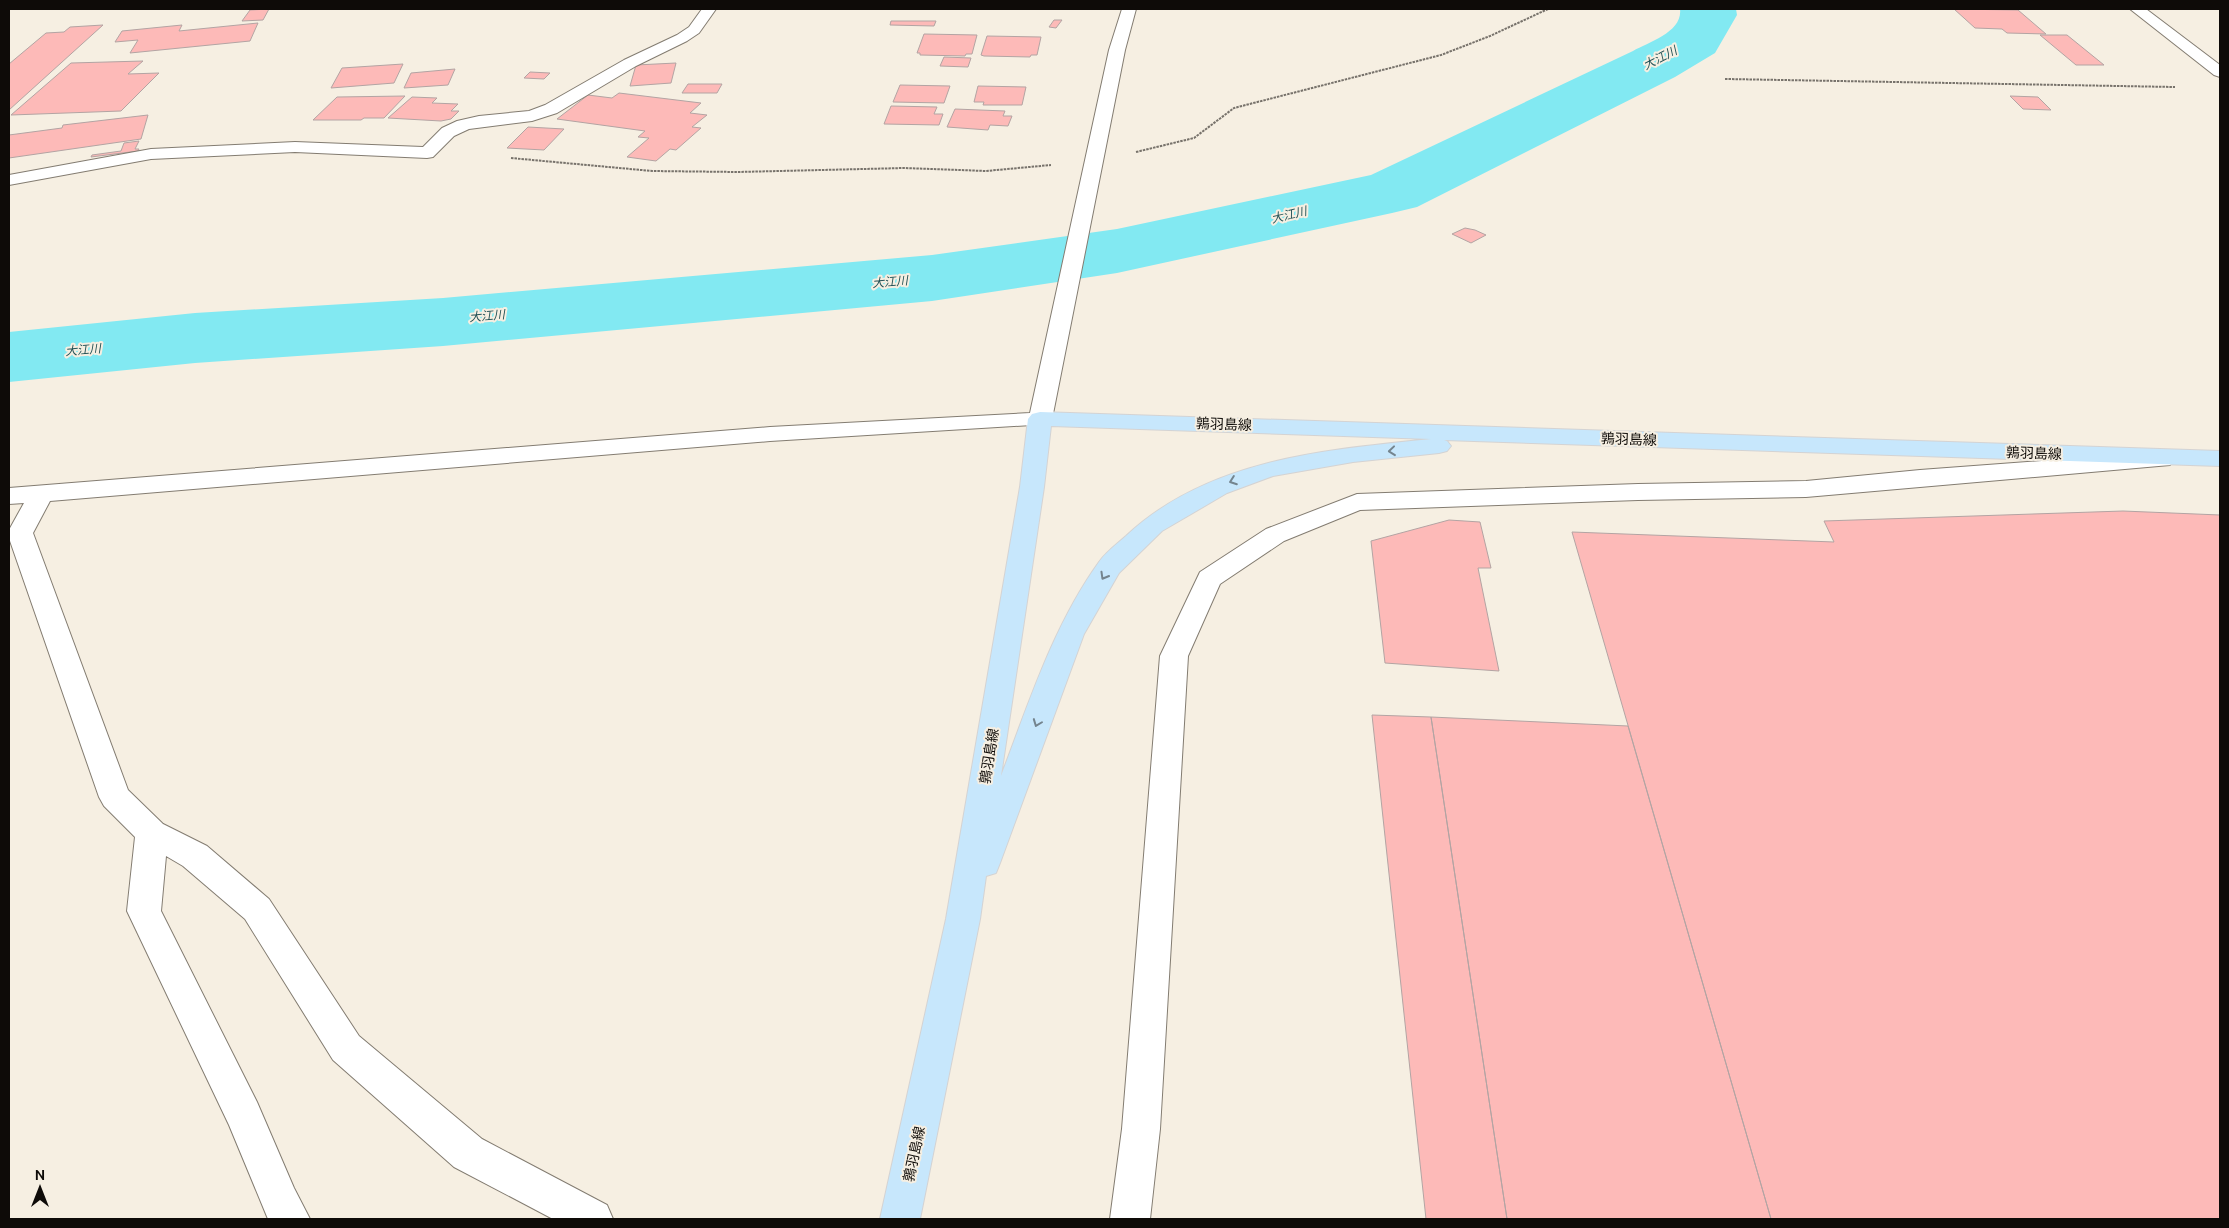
<svg xmlns="http://www.w3.org/2000/svg" width="2229" height="1228" viewBox="0 0 2229 1228" font-family="Ubuntu,'Noto Sans JP',sans-serif">
<rect width="100%" height="100%" fill="#f6efe2"/>
<g fill="none" stroke-linecap="round" stroke-linejoin="round">
<!-- river -->
<path fill="#82e9f2" fill-rule="evenodd" d="M 1680,9 L 1736,9 L 1737,15 L 1715,53 L 1675,77 L 1417,207 L 1392,213 L 1117,273 L 932,301 L 443,346 L 195,363 L 9,382 L 9,332 L 195,313 L 443,298 L 932,255 L 1117,229 L 1371,175 L 1633,51 C 1649,42 1683,32 1680,9 Z"/>
</g>
<!-- building -->
<path fill="#fdbab8" stroke="#b3a4a3" d="M 269,9 L 263,20 L 242,21 L 250,10 Z
M 1954,9 L 2018,10 L 2046,34 L 2007,33 L 2002,29 L 1975,28 Z
M 1054,20 L 1062,20 L 1056,28 L 1049,27 Z
M 891,21 L 936,21 L 934,26 L 890,25 Z
M 258,23 L 250,41 L 130,53 L 138,40 L 115,42 L 122,31 L 182,25 L 179,31 Z
M 103,25 L 9,110 L 9,64 L 46,33 L 64,32 L 70,27 Z
M 924,34 L 977,35 L 972,54 L 966,54 L 965,56 L 920,55 L 920,53 L 917,53 Z
M 2040,35 L 2067,35 L 2104,65 L 2076,65 Z
M 987,36 L 1041,37 L 1037,55 L 1031,55 L 1030,57 L 984,56 L 981,55 Z
M 944,57 L 971,58 L 968,67 L 940,66 Z
M 143,61 L 128,74 L 159,73 L 121,111 L 11,115 L 71,63 Z
M 676,63 L 671,83 L 630,86 L 636,65 Z
M 403,64 L 394,83 L 331,88 L 342,68 Z
M 455,69 L 448,85 L 404,88 L 411,73 Z
M 530,72 L 550,73 L 544,79 L 524,78 Z
M 688,84 L 722,84 L 717,93 L 682,93 Z
M 900,85 L 950,86 L 944,103 L 893,102 Z
M 978,86 L 1026,87 L 1022,105 L 983,105 L 984,102 L 974,102 Z
M 619,93 L 701,103 L 690,113 L 707,115 L 692,127 L 701,128 L 676,150 L 670,149 L 656,161 L 627,157 L 649,138 L 638,137 L 645,131 L 557,119 L 588,95 L 612,98 Z
M 405,96 L 384,118 L 364,118 L 361,120 L 313,120 L 337,97 Z
M 2010,96 L 2038,97 L 2051,110 L 2023,109 Z
M 412,97 L 437,98 L 432,103 L 458,104 L 451,111 L 459,111 L 451,119 L 441,121 L 388,118 Z
M 891,106 L 937,107 L 934,114 L 943,114 L 939,125 L 884,124 Z
M 955,109 L 1005,111 L 1003,116 L 1012,116 L 1008,126 L 990,125 L 988,130 L 947,127 Z
M 148,115 L 141,139 L 9,158 L 9,135 L 62,128 L 63,125 Z
M 528,127 L 564,129 L 544,150 L 507,148 Z
M 139,141 L 135,149 L 139,149 L 138,151 L 91,157 L 92,155 L 121,151 L 124,143 Z
M 1465,228 L 1475,230 L 1486,235 L 1471,243 L 1452,234 Z
M 2123,511 L 2220,515 L 2220,1219 L 1771,1219 L 1572,532 L 1834,542 L 1824,521 Z
M 1449,520 L 1480,522 L 1491,568 L 1478,568 L 1499,671 L 1385,663 L 1371,541 Z
M 1372,715 L 1431,717 L 1507,1219 L 1426,1219 Z
M 1431,717 L 1628,726 L 1771,1219 L 1507,1219 Z"/>
<g fill="none" stroke-linecap="round" stroke-linejoin="round">
<!-- minor casing -->
<g stroke="#837c71" stroke-width="2">
<path id="minor" d="M 702,9 L 716,9 L 699,33 L 687,41 L 636,66 L 557,113 L 532,121 L 469,129 L 454,136 L 433,157 L 427,158 L 295,152 L 151,159 L 9,185 L 9,175 L 151,149 L 295,142 L 423,147 L 442,128 L 457,121 L 479,116 L 529,111 L 545,105 L 624,60 L 677,35 L 689,27 Z
M 1122,9 L 1136,9 L 1125,50 L 1052,419 L 1048,424 L 770,441 L 50,501 L 33,533 L 128,790 L 163,824 L 207,846 L 269,899 L 359,1036 L 482,1139 L 607,1205 L 613,1219 L 553,1219 L 454,1167 L 333,1060 L 245,919 L 183,866 L 166,856 L 161,911 L 257,1102 L 294,1188 L 310,1219 L 268,1219 L 229,1125 L 127,911 L 135,837 L 104,806 L 99,797 L 9,538 L 9,530 L 24,503 L 9,504 L 9,488 L 770,427 L 1030,413 L 1109,50 Z
M 2130,9 L 2146,9 L 2220,65 L 2220,77 L 2214,75 Z
M 2161,452 L 2170,455 L 2173,460 L 2170,465 L 1806,497 L 1638,500 L 1360,510 L 1284,541 L 1220,584 L 1188,656 L 1160,1129 L 1150,1219 L 1110,1219 L 1122,1129 L 1160,656 L 1200,572 L 1266,529 L 1357,494 L 1638,484 L 1806,481 L 1920,470 Z"/>
</g>
<!-- major casing -->
<g stroke="#d4d3d3" stroke-width="2">
<path id="major" d="M 1040,412 L 2220,451 L 2220,466 L 1444,440 L 1447,441 L 1451,446 L 1447,451 L 1439,453 L 1353,462 L 1273,476 L 1227,493 L 1162,531 L 1119,573 L 1084,634 L 1000,863 L 996,873 L 986,876 L 980,919 L 920,1219 L 880,1219 L 946,919 L 1020,487 L 1028,419 L 1032,414 ZM 1051,426 L 1431,439 C 1324,450 1208,459 1126,536 C 1117,544 1106,552 1099,562 C 1053,626 1029,703 1001,776 L 1044,487 Z"/>
</g>
<!-- path -->
<path stroke="#77726b" stroke-width="2" stroke-dasharray="2.5 1" stroke-linecap="butt" d="M 1725,79 L 2175,87
M 1136,152 L 1194,138 L 1234,108 L 1441,55 L 1490,36 L 1548,9
M 511,158 L 652,171 L 738,172 L 904,168 L 986,171 L 1051,165"/>
<!-- minor -->
<use href="#minor" fill="#fff" fill-rule="evenodd"/>
<!-- major -->
<use href="#major" fill="#c7e7fc" fill-rule="evenodd"/>
</g>
<!-- one-way arrows -->
<defs><path id="oneway-chevron" d="M-2-3.5L2.5 0L-2 3.5" fill="none" stroke-width="1.6" stroke-linecap="round" stroke-linejoin="round" transform="scale(1.25)"/></defs>
<g stroke="#74848e">
<use href="#oneway-chevron" transform="translate(1392 451) rotate(174)"/>
<use href="#oneway-chevron" transform="translate(1233 481) rotate(160)"/>
<use href="#oneway-chevron" transform="translate(1104 576) rotate(120)"/>
<use href="#oneway-chevron" transform="translate(1037 723) rotate(111)"/>
</g>
<g text-anchor="middle" stroke-width="4" stroke-linejoin="round" paint-order="stroke">
<!-- far-water labels -->
<g font-size="12" font-style="italic" fill="#235155" stroke="#f6efe2">
<text transform="translate(1660 58) rotate(-27)" y="4">大江川</text>
<text transform="translate(1289 215) rotate(-13)" y="4">大江川</text>
<text transform="translate(890 282) rotate(-5)" y="4">大江川</text>
<text transform="translate(487 316) rotate(-5)" y="4">大江川</text>
<text transform="translate(83 350) rotate(-5)" y="4">大江川</text>
</g>
<!-- street labels -->
<g font-size="14" fill="#0e0b08" stroke="#f6efe2">
<text transform="translate(1224 424) rotate(2)" y="5">鶉羽島線</text>
<text transform="translate(1629 439) rotate(2)" y="5">鶉羽島線</text>
<text transform="translate(2034 453) rotate(2)" y="5">鶉羽島線</text>
<text transform="translate(989 756) rotate(-81)" y="5">鶉羽島線</text>
<text transform="translate(914 1154) rotate(-78)" y="5">鶉羽島線</text>
</g>
</g>
<!-- border -->
<rect width="2229" height="1228" fill="none" stroke="#0e0b08" stroke-width="20"/>
<!-- north arrow -->
<g transform="translate(40 1188)" stroke="#f6efe2" stroke-width="4" paint-order="stroke">
<path d="M0-4L9 19L0 12L-9 19Z" fill="#0e0b08"/>
<text y="-8" font-size="14" font-weight="bold" text-anchor="middle" fill="#0e0b08">N</text>
</g>
</svg>
